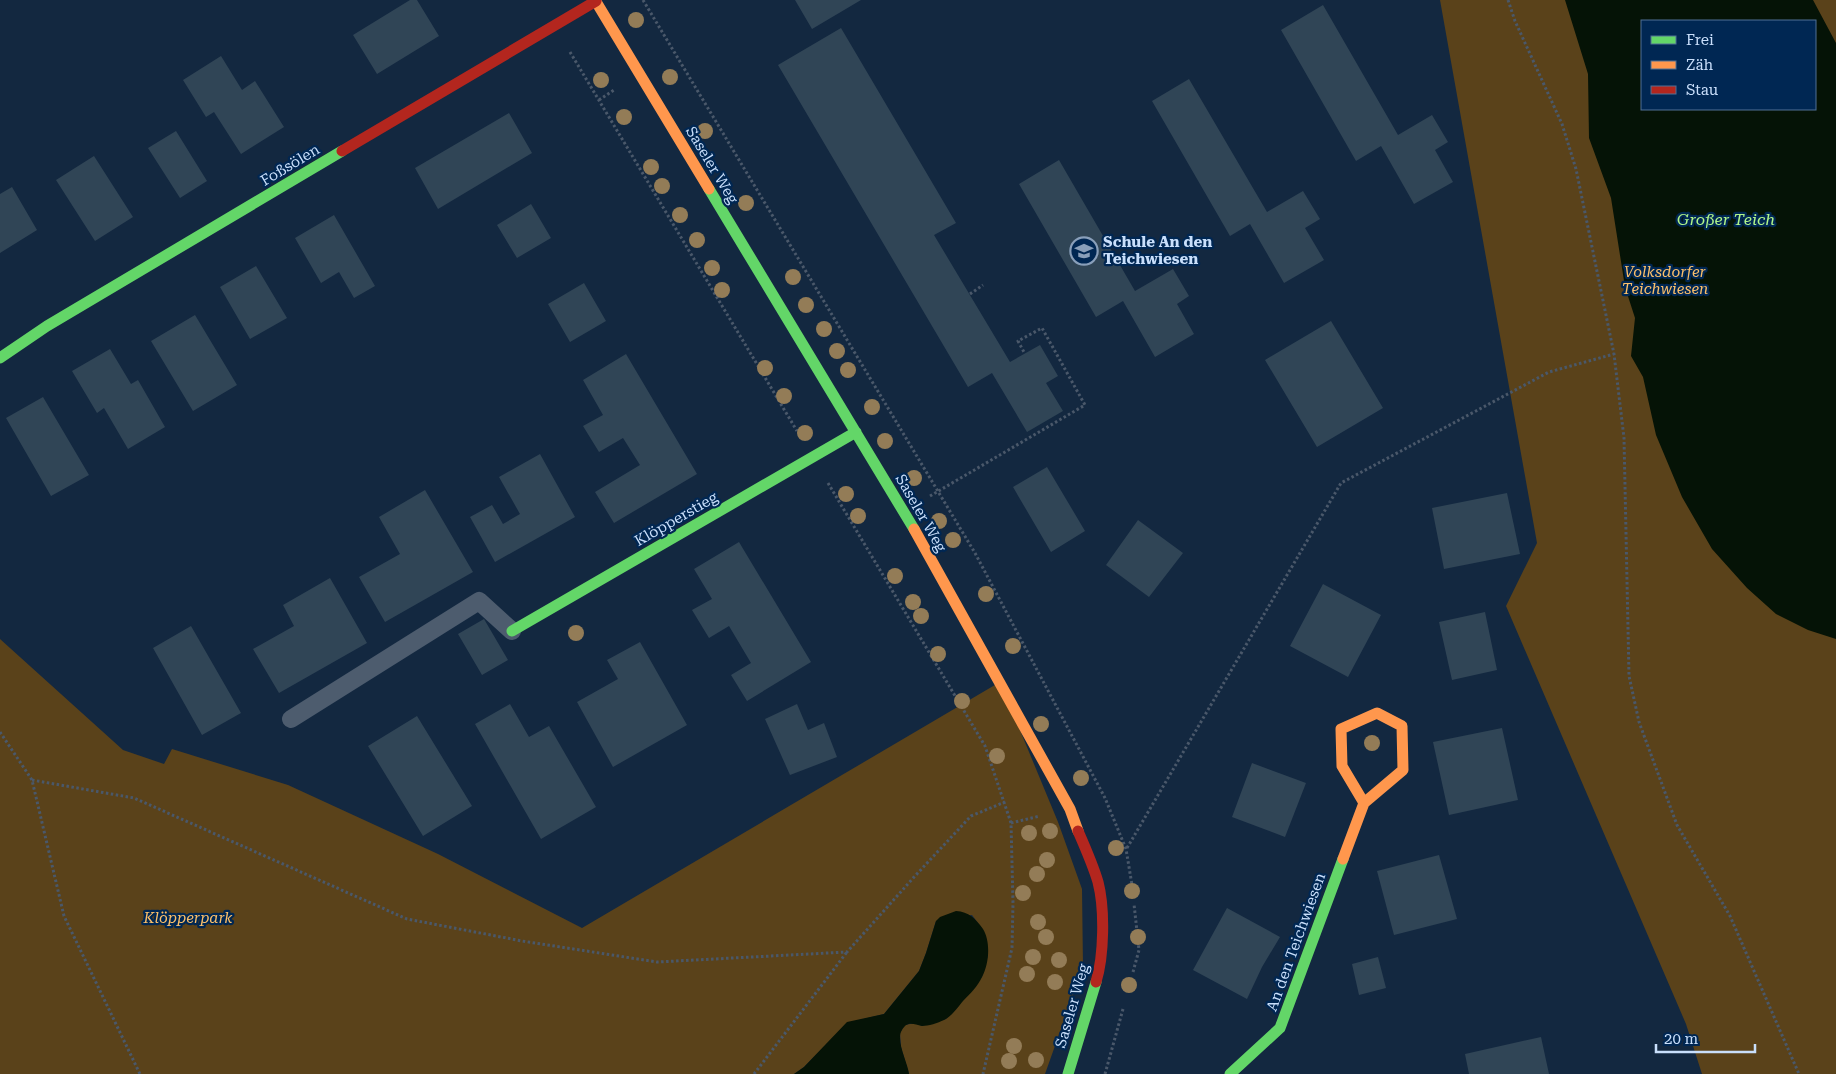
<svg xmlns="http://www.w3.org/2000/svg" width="1836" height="1074" viewBox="0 0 1836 1074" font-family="'Roboto Serif',serif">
<rect width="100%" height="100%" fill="#132840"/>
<!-- green -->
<path fill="#5a421a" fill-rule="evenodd" d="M 1440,0 L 1836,0 L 1836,1074 L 1702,1074 L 1686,1024 L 1506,606 L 1537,543 ZM 1642,21 L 1815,21 L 1815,109 L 1642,109 Z
M 0,639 L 123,750 L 164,764 L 172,749 L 288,785 L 438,854 L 582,928 L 1000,682 L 1058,822 L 1082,889 L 1083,967 L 1045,1074 L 909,1074 L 901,1047 L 900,1033 L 902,1029 L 905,1025 L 915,1023 L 922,1026 L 946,1019 L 982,977 L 988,955 L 983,930 L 972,915 L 936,921 L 926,953 L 919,971 L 884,1014 L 847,1023 L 804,1067 L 794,1074 L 0,1074 Z"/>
<!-- water -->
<path fill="#051306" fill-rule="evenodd" d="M 1565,0 L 1813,0 L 1836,43 L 1836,639 L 1808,630 L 1776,614 L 1747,588 L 1712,549 L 1682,497 L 1656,435 L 1643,377 L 1631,356 L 1635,318 L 1625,287 L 1611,198 L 1589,138 L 1588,74 ZM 1815,21 L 1815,109 L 1642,109 L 1642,21 Z
M 956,911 C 969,912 975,918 983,929 C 991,942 989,964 982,977 C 978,986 970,994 963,1001 C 958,1007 952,1016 944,1020 C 938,1023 928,1026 922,1026 C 914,1025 908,1020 902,1030 C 895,1040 908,1063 909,1074 L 794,1074 L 804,1067 L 847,1022 L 884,1014 L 919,971 L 926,953 L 936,921 L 940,917 Z"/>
<!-- building -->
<path fill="#304556" d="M 410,0 L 417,0 L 439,36 L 377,74 L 353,35 Z
M 795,0 L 861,0 L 812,29 Z
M 1323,5 L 1398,135 L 1432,115 L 1448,142 L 1435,150 L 1453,182 L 1414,204 L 1381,146 L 1356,161 L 1281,30 Z
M 841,28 L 956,223 L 934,235 L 1010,362 L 1040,345 L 1058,376 L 1046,383 L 1063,411 L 1027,432 L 992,373 L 968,387 L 778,65 Z
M 221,56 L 242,90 L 255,81 L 284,127 L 241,154 L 214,112 L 206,117 L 183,80 Z
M 1189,79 L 1267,212 L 1303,191 L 1320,219 L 1305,228 L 1324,260 L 1284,283 L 1250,224 L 1230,236 L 1152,101 Z
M 509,113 L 532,153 L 438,209 L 415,168 Z
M 176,131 L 207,181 L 180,198 L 148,148 Z
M 94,156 L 133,217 L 95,241 L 56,180 Z
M 1059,160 L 1135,291 L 1173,269 L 1189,296 L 1177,304 L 1194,334 L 1155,357 L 1123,301 L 1096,317 L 1019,184 Z
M 12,187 L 37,230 L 0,253 L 0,194 Z
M 531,204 L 551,238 L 517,258 L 497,225 Z
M 334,215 L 375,286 L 354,298 L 339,272 L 321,283 L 295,238 Z
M 256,266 L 287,318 L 250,339 L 220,287 Z
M 584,283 L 606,321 L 570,342 L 548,304 Z
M 195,315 L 237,385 L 193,411 L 151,341 Z
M 1331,321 L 1383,408 L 1317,447 L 1265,360 Z
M 110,349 L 131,384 L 138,380 L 165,427 L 128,449 L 104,408 L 97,413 L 72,371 Z
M 626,354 L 697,474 L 614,523 L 595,492 L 640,465 L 623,438 L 599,452 L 583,426 L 603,415 L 583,380 Z
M 43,397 L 89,475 L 51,496 L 6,418 Z
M 540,454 L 575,517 L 495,562 L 470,517 L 492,505 L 503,524 L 520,514 L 499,477 Z
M 1047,467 L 1085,531 L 1051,552 L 1013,487 Z
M 425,490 L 473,572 L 385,622 L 359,577 L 400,554 L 379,517 Z
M 1507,493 L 1520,554 L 1444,569 L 1432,508 Z
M 1138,520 L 1183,553 L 1149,597 L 1106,565 Z
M 739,542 L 811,662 L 747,701 L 731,675 L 751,663 L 729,626 L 709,638 L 692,610 L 712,599 L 694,569 Z
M 330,578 L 367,643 L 279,693 L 253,649 L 294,626 L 283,605 Z
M 1323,584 L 1381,615 L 1348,677 L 1290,646 Z
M 1485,612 L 1497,670 L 1452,680 L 1439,622 Z
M 484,619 L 508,660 L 482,675 L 458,634 Z
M 191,626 L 241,713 L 202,735 L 153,648 Z
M 640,642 L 687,725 L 613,767 L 577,702 L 618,679 L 607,660 Z
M 510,704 L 529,737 L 549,726 L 596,807 L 541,839 L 475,724 Z
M 797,704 L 808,730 L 824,723 L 837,757 L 790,775 L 765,719 Z
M 417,716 L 472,806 L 423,836 L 368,746 Z
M 1502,728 L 1518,800 L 1449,815 L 1433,742 Z
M 1252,763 L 1306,783 L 1285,837 L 1232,817 Z
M 1439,855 L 1457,919 L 1394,935 L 1377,871 Z
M 1227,908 L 1280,937 L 1262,967 L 1247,999 L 1193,970 Z
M 1378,957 L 1386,988 L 1359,995 L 1352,964 Z
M 1541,1037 L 1549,1074 L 1469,1074 L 1465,1054 Z"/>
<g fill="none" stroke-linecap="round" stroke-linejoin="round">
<!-- path -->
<path stroke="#4a586a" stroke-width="3" stroke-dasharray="2.5 2.5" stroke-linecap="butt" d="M 643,0 L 975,553 L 1105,798 L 1126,849 L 1133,891
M 1508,0 L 1515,21 L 1562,124 L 1576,169 L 1614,354 L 1624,438 L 1629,676 L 1639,722 L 1677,825 L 1730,916 L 1799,1074
M 570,52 L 797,431
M 599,100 L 614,90
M 970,294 L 983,285
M 828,483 L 985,746 L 1011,823 L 1013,903 L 1012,948 L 983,1074
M 930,496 L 1085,405 L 1042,328 L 1018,341 L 1025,354
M 0,732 L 32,780 L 64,916 L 140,1074
M 32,780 L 134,798 L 407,919 L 522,941 L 657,962 L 847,952 L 915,876 L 971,816 L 1005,802
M 1011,823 L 1040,816
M 1127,848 L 1341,483 L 1549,372 L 1614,354
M 1133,972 L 1139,950 L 1134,904
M 754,1074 L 847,952
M 1105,1074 L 1123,1009"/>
<!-- lane -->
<path stroke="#4d5c6e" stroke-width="18" d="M 291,719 L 479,601 L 512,631"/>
<!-- fast -->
<path stroke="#63d668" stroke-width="11" d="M 709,189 L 914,529
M 0,358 L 47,326 L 342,151
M 512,631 L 856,432
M 1068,1074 L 1096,982
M 1230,1074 L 1280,1028 L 1343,859"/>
<!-- slow -->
<path stroke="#ff974d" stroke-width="11" d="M 595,0 L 709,189
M 914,529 L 1070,809 L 1078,831
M 1343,859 L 1364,803 L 1403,770 L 1402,726 L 1377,713 L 1341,729 L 1342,766 L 1364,803"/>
<!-- jam -->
<path stroke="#b3261e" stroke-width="11" d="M 342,151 L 596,1
M 1078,831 C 1085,847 1093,865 1098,882 C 1105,909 1104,956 1096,982"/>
</g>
<!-- trees -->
<g fill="#937c57">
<circle cx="636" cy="20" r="8"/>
<circle cx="670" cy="77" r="8"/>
<circle cx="601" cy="80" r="8"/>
<circle cx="624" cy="117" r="8"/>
<circle cx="705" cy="131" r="8"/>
<circle cx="651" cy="167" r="8"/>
<circle cx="662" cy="186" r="8"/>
<circle cx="746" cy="203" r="8"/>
<circle cx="680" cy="215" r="8"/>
<circle cx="697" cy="240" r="8"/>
<circle cx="712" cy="268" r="8"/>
<circle cx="793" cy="277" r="8"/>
<circle cx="722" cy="290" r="8"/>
<circle cx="806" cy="305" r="8"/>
<circle cx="824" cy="329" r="8"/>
<circle cx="837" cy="351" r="8"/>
<circle cx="765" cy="368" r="8"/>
<circle cx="848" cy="370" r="8"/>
<circle cx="784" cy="396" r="8"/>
<circle cx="872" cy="407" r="8"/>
<circle cx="805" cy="433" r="8"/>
<circle cx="885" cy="441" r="8"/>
<circle cx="914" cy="478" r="8"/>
<circle cx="846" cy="494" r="8"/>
<circle cx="858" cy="516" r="8"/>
<circle cx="939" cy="521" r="8"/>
<circle cx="953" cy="540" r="8"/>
<circle cx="895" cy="576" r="8"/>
<circle cx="986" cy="594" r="8"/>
<circle cx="913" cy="602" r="8"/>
<circle cx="921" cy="616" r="8"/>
<circle cx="576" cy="633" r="8"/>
<circle cx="1013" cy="646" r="8"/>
<circle cx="938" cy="654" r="8"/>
<circle cx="962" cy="701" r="8"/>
<circle cx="1041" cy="724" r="8"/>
<circle cx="1372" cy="743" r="8"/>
<circle cx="997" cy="756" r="8"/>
<circle cx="1081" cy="778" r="8"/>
<circle cx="1050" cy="831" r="8"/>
<circle cx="1029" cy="833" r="8"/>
<circle cx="1116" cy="848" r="8"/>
<circle cx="1047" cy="860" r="8"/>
<circle cx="1037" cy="874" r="8"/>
<circle cx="1132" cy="891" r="8"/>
<circle cx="1023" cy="893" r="8"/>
<circle cx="1038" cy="922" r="8"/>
<circle cx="1046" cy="937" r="8"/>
<circle cx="1138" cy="937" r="8"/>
<circle cx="1033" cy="957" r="8"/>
<circle cx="1059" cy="960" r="8"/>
<circle cx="1027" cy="974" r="8"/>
<circle cx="1055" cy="982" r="8"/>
<circle cx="1129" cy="985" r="8"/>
<circle cx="1014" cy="1046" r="8"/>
<circle cx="1036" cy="1060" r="8"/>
<circle cx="1009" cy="1061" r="8"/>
</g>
<!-- icons -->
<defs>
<g id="school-ring" transform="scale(1.4375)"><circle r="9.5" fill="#002753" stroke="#899fba" stroke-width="1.5"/><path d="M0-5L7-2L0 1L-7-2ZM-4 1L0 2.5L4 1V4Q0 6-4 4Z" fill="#899fba"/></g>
</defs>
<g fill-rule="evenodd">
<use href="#school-ring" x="1084" y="251"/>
</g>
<g text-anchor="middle" stroke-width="4.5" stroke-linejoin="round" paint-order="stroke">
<!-- street labels -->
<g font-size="15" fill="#c9dffb" stroke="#002753">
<text transform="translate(290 165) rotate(-31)" y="5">Foßsölen</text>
<text transform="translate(712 165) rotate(59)" y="5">Saseler Weg</text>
<text transform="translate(921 513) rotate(60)" y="5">Saseler Weg</text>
<text transform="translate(676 519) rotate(-30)" y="5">Klöpperstieg</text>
<text transform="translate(1296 942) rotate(-70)" y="5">An den Teichwiesen</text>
<text transform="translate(1072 1006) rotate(-74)" y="5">Saseler Weg</text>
</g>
<!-- poi labels -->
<g font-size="15" font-weight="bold" fill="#c9dffb" stroke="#002753" text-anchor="start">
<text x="1103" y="247">Schule An den<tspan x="1103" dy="17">Teichwiesen</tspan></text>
</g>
<!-- park labels -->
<g font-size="15" font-style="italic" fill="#fcc06a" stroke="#002753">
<text x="1665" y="277">Volksdorfer<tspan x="1665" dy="17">Teichwiesen</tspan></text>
<text x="188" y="923">Klöpperpark</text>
</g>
<!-- water labels -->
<g font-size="16" font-style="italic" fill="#b2f689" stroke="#002753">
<text x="1726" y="225">Großer Teich</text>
</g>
</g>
<!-- legend -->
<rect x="1641" y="20" width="175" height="90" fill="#002753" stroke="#507196"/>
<rect x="1651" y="36" width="25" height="8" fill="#63d668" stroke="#507196"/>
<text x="1686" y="45" font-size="15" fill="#c9dffb">Frei</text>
<rect x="1651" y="61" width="25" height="8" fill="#ff974d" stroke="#507196"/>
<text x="1686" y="70" font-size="15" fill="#c9dffb">Zäh</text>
<rect x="1651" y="86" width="25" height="8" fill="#b3261e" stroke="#507196"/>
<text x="1686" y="95" font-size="15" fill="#c9dffb">Stau</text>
<!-- scale -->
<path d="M1656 1044v8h99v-8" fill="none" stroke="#c9dffb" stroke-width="2.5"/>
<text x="1664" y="1044" font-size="15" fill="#c9dffb" stroke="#002753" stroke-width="4" paint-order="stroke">20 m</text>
</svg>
